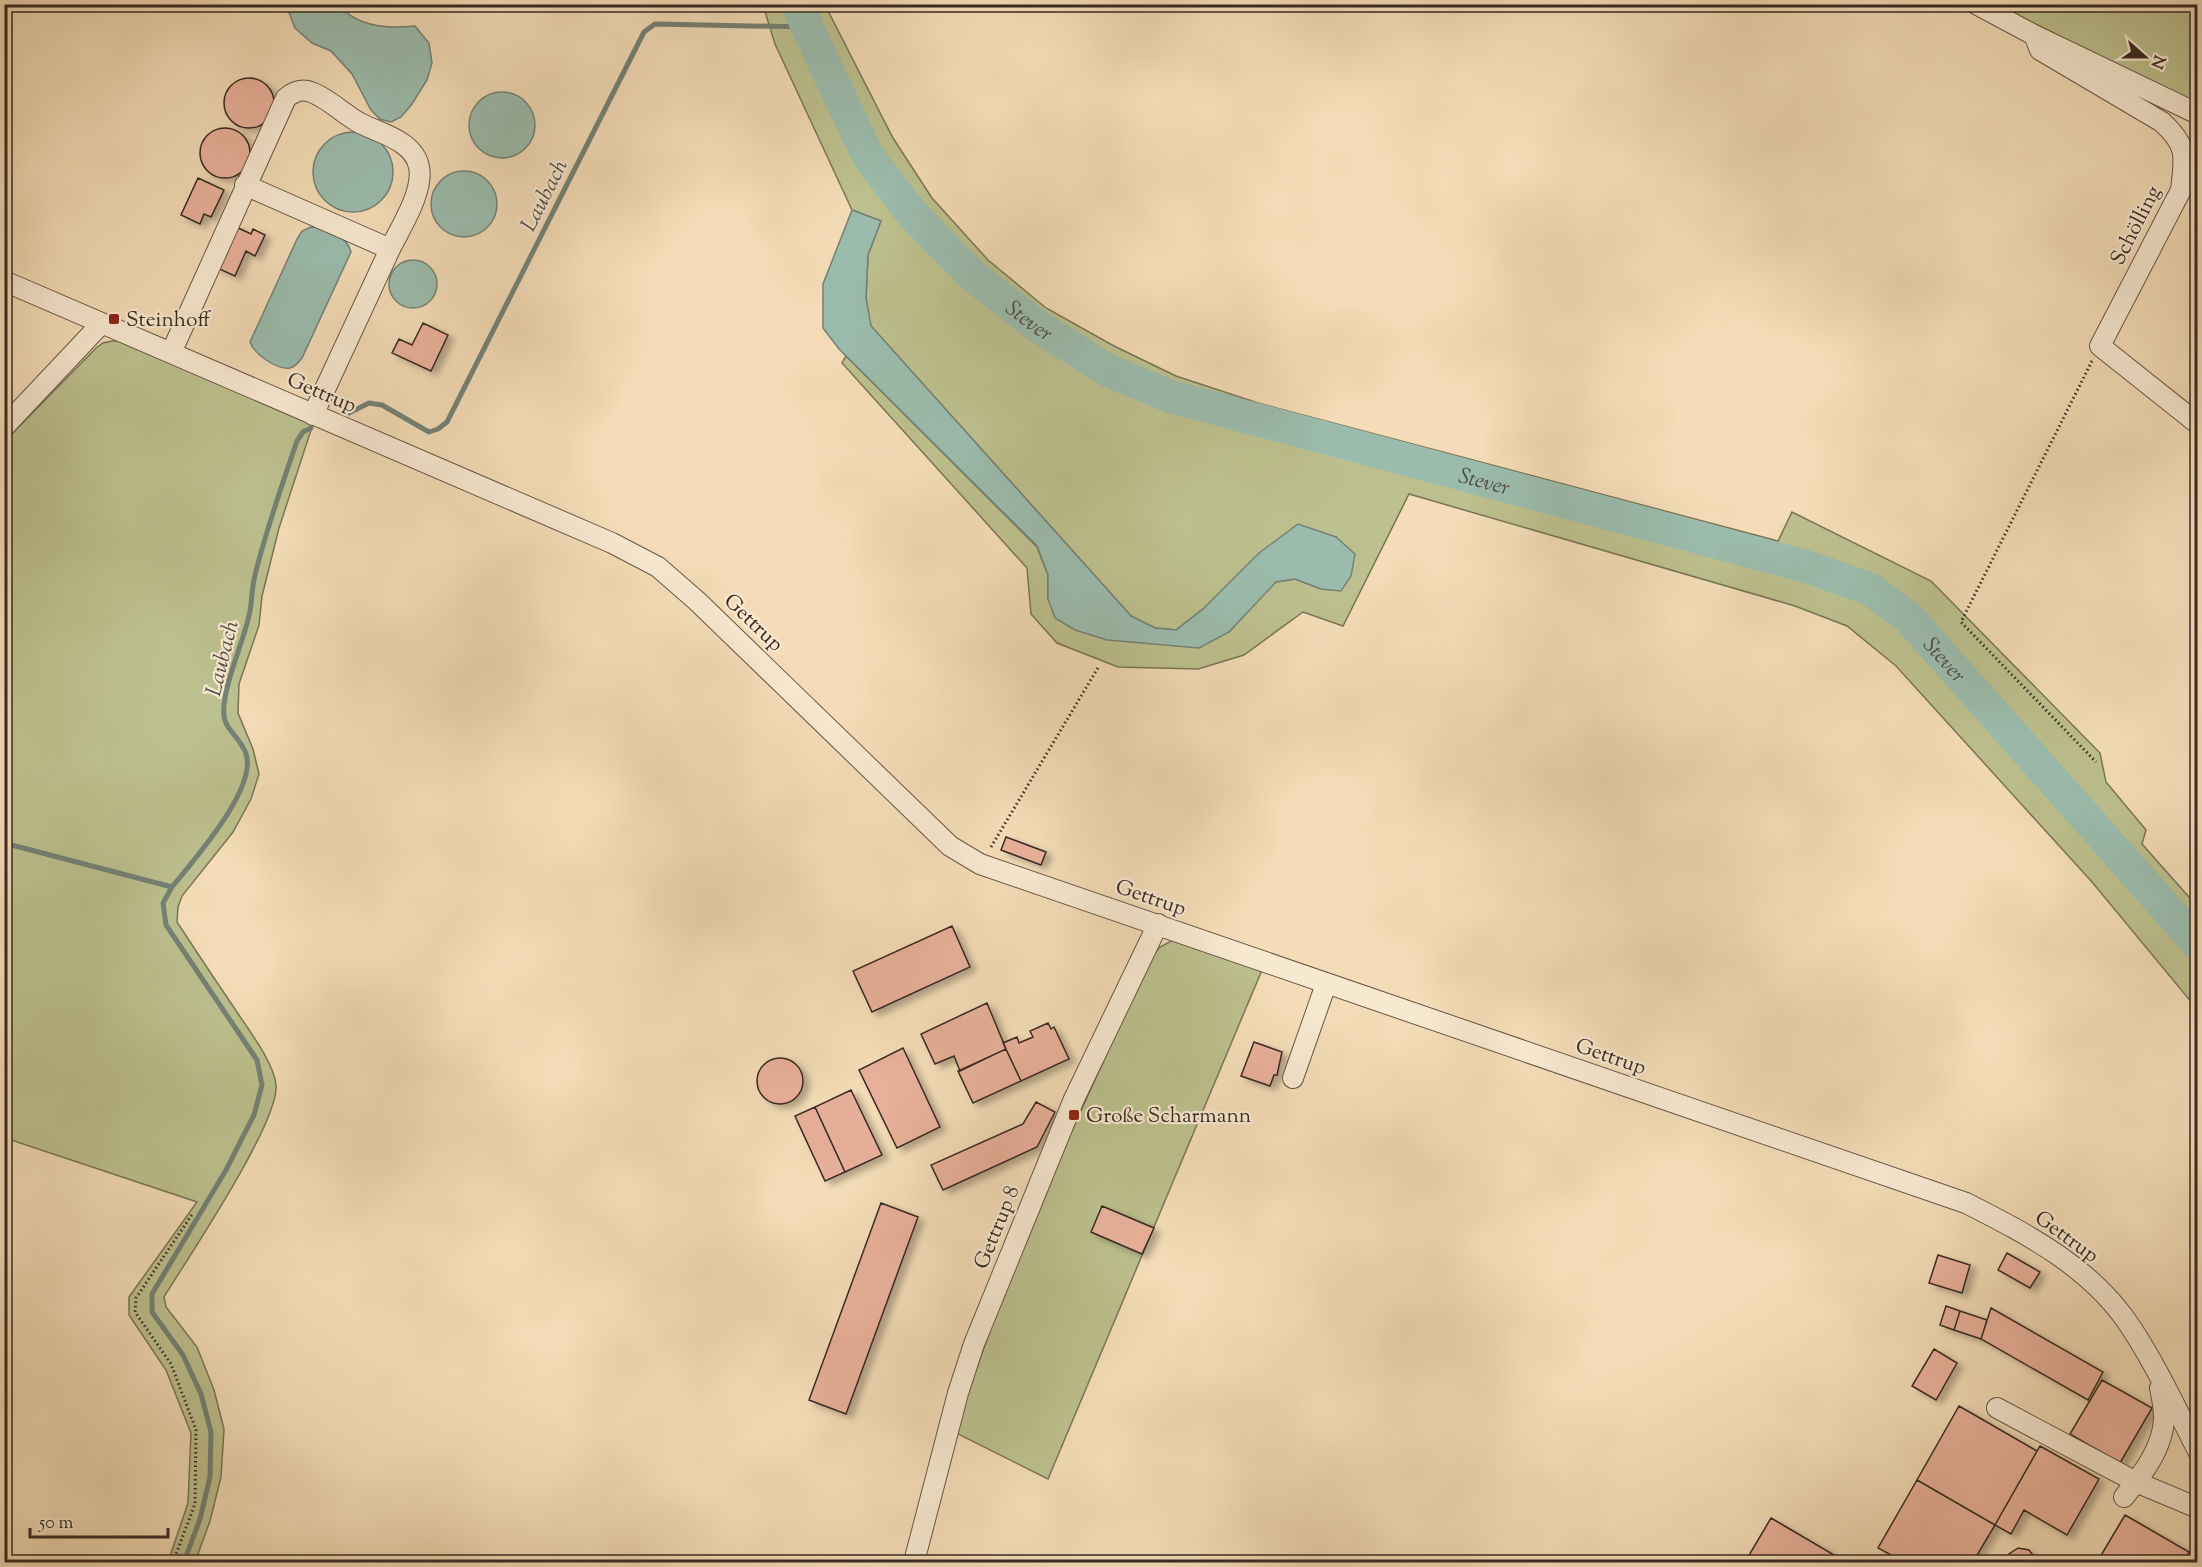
<svg xmlns="http://www.w3.org/2000/svg" width="2202" height="1567" viewBox="0 0 2202 1567" font-family="'Sorts Mill Goudy',serif">
<defs>
<filter id="shadow"><feDropShadow dx="6" dy="4" stdDeviation="3" flood-color="#0004"/></filter>
</defs>
<rect width="100%" height="100%" fill="#f3dcb7"/>
<filter id="stains"><feTurbulence type="fractalNoise" baseFrequency=".00333" numOctaves="4"/><feColorMatrix values="0 0 0 0 .2 0 0 0 0 .09 0 0 0 0 .02 0 0 0 .5 -.17"/></filter>
<radialGradient id="worn" r=".72"><stop offset=".6" stop-color="#630" stop-opacity="0"/><stop offset="1" stop-color="#630" stop-opacity=".3"/></radialGradient>
<!-- green -->
<path fill="#bcc08e" stroke="#7a7458" stroke-width="1.5" d="M 763,5 L 825,5 L 893,138 L 932,198 L 988,260 L 1046,308 L 1114,346 L 1176,376 L 1258,403 L 1778,541 L 1792,512 L 1931,581 L 2100,753 L 2106,782 L 2146,830 L 2142,844 L 2197,906 L 2197,1009 L 2092,882 L 1896,666 L 1847,626 L 1795,606 L 1409,494 L 1343,626 L 1303,612 L 1244,655 L 1198,669 L 1118,667 L 1057,643 L 1031,614 L 1027,568 L 842,363 L 846,356 L 1037,547 L 1048,575 L 1048,599 L 1075,630 L 1229,632 L 1275,582 L 1295,579 L 1321,589 L 1336,537 L 1203,609 L 1176,630 L 1155,628 L 1131,616 L 870,325 L 866,298 L 868,255 L 881,221 L 852,210 L 775,44 Z
M 1998,5 L 2197,5 L 2197,106 Z
M 112,341 L 118,341 L 313,424 L 279,528 L 262,596 L 259,625 L 239,684 L 238,713 L 253,749 L 259,774 L 251,799 L 233,832 L 182,896 L 178,907 L 177,922 C 196,951 215,980 235,1009 C 247,1028 274,1062 276,1085 C 279,1123 188,1258 164,1297 L 166,1307 L 197,1347 L 214,1390 L 224,1429 L 221,1477 L 210,1521 L 195,1562 L 168,1562 L 188,1503 L 191,1433 L 166,1370 L 129,1315 L 129,1297 L 197,1202 L 5,1138 L 5,441 L 96,348 L 103,343 Z
M 1173,940 L 1262,970 L 1048,1479 L 954,1432 L 1023,1238 L 1150,959 L 1160,947 Z"/>
<!-- water -->
<path fill="#9bbcad" stroke="#748175" stroke-width="1.5" d="M 289,5 L 339,5 C 357,27 388,29 415,26 L 429,43 L 432,63 L 427,80 L 412,104 L 401,117 L 391,122 L 380,119 L 371,110 L 352,74 L 331,51 L 312,43 L 295,28 L 288,10 Z
M469 125a33 33 0 1 1 66 0a33 33 0 1 1-66 0Z
M313 172a40 40 0 1 1 80 0a40 40 0 1 1-80 0Z
M431 204a33 33 0 1 1 66 0a33 33 0 1 1-66 0Z
M 852,210 L 881,221 L 868,255 L 866,298 L 871,326 L 1131,616 L 1155,628 L 1176,630 L 1203,609 L 1259,553 L 1298,524 L 1336,537 L 1355,554 L 1351,576 L 1341,591 L 1321,589 L 1295,579 L 1276,582 L 1229,632 L 1199,648 L 1107,640 L 1075,630 L 1055,618 L 1048,599 L 1048,575 L 1037,546 L 839,349 L 823,328 L 823,284 Z
M 311,227 C 326,227 347,236 351,252 L 302,358 C 299,362 295,367 290,368 C 277,370 254,354 250,342 L 297,239 L 302,231 Z
M389 284a24 24 0 1 1 48 0a24 24 0 1 1-48 0Z"/>
<g fill="none" stroke-linecap="round" stroke-linejoin="round">
<!-- stream -->
<path stroke="#748175" stroke-width="5" d="M 349,413 L 369,403 L 382,405 L 429,432 L 438,429 L 447,422 L 644,32 L 655,24 L 807,27
M 4,843 L 172,887 C 193,861 261,785 245,751 C 234,728 219,730 225,698 C 230,668 244,641 250,611 C 252,599 252,587 255,575 C 266,530 282,485 297,441 L 303,432 L 311,428
M 172,887 L 163,903 L 166,925 L 257,1060 L 262,1085 L 254,1115 L 226,1170 L 152,1294 L 152,1312 L 183,1355 L 201,1394 L 211,1432 L 210,1477 L 200,1519 L 184,1562"/>
<!-- river -->
<path stroke="#9bbcad" stroke-width="33" id="s1" d="M 798,4 L 807,27 L 868,156 L 913,215 L 974,277 L 1036,325 L 1107,370 L 1169,396 L 1808,567 L 1870,589 L 1909,618 L 2198,944"/>
</g>
<!-- building -->
<path fill="#e8b09a" stroke="#392922" stroke-width="1.5" filter="url(#shadow)" d="M224 103a25 25 0 1 1 50 0a25 25 0 1 1-50 0Z
M200 153a25 25 0 1 1 50 0a25 25 0 1 1-50 0Z
M 198,178 L 224,190 L 211,217 L 204,214 L 200,224 L 181,215 Z
M 234,226 L 251,234 L 253,229 L 265,235 L 255,256 L 246,251 L 235,276 L 215,267 Z
M 423,323 L 448,335 L 431,371 L 392,353 L 399,339 L 412,345 Z
M 1006,837 L 1046,852 L 1041,865 L 1001,850 Z
M 952,926 L 970,967 L 872,1012 L 853,971 Z
M 987,1003 L 1006,1049 L 960,1071 L 954,1056 L 935,1064 L 921,1034 Z
M 1048,1023 L 1051,1029 L 1054,1027 L 1069,1059 L 1021,1081 L 1003,1043 L 1017,1037 L 1019,1043 L 1033,1037 L 1030,1031 Z
M 1254,1042 L 1282,1052 L 1277,1075 L 1274,1075 L 1270,1086 L 1241,1076 Z
M 903,1048 L 940,1127 L 897,1148 L 859,1070 Z
M 1006,1049 L 1021,1081 L 973,1103 L 958,1071 Z
M757 1081a23 23 0 1 1 46 0a23 23 0 1 1-46 0Z
M 851,1090 L 882,1155 L 845,1172 L 815,1107 Z
M 1036,1102 L 1055,1112 L 1037,1147 L 943,1190 L 931,1165 L 1023,1124 Z
M 815,1107 L 845,1172 L 825,1181 L 795,1116 Z
M 881,1203 L 918,1217 L 846,1414 L 809,1400 Z
M 1102,1206 L 1154,1228 L 1142,1254 L 1091,1232 Z
M 2007,1253 L 2040,1272 L 2030,1288 L 1998,1270 Z
M 1938,1255 L 1970,1265 L 1962,1293 L 1929,1283 Z
M 1946,1306 L 1960,1311 L 1954,1330 L 1940,1325 Z
M 1991,1308 L 2103,1372 L 2088,1400 L 1981,1339 Z
M 1960,1311 L 1987,1320 L 1981,1339 L 1954,1330 Z
M 1934,1349 L 1957,1363 L 1936,1400 L 1912,1386 Z
M 2102,1380 L 2152,1408 L 2120,1463 L 2070,1434 Z
M 1959,1406 L 2037,1451 L 1995,1525 L 1917,1480 Z
M 2040,1446 L 2099,1479 L 2067,1535 L 2024,1510 L 2011,1534 L 1995,1525 Z
M 1917,1480 L 1995,1525 L 1973,1562 L 1904,1562 L 1878,1548 Z
M 2125,1515 L 2189,1552 L 2183,1562 L 2097,1562 Z
M 1771,1518 L 1846,1562 L 1745,1562 Z
M 2018,1548 L 2029,1550 L 2033,1555 L 2035,1562 L 2006,1562 L 2009,1554 Z"/>
<g fill="none" stroke-linecap="round" stroke-linejoin="round">
<!-- minor casing -->
<g stroke="#685647" stroke-width="22">
<path id="minor" d="M 1976,4 L 2034,35 L 2198,114
M 2034,35 L 2040,50 L 2162,122 C 2188,146 2185,156 2181,190 L 2100,346 L 2198,424
M 4,281 L 612,543 L 658,567 L 697,601 L 950,846 L 980,864 L 1966,1203 C 2029,1235 2093,1268 2132,1329 C 2157,1367 2177,1410 2198,1451
M 171,353 L 286,98 C 293,92 301,88 311,92 C 328,98 342,113 358,122 C 378,133 414,140 419,167 C 424,191 401,227 390,249 L 245,185
M 313,415 L 390,249
M 4,427 L 102,323
M 1293,1078 L 1326,984
M 1997,1408 L 2136,1482 L 2198,1508
M 2124,1497 C 2142,1475 2164,1447 2164,1417 C 2164,1407 2162,1397 2160,1388
M 914,1562 L 958,1393 L 974,1344 L 1074,1099 L 1158,924"/>
</g>
<!-- path -->
<path stroke="#392922" stroke-width="3" stroke-dasharray="1.5 3" stroke-linecap="butt" d="M 2092,361 L 1961,622 L 2096,762
M 991,847 L 1099,666
M 173,1562 L 195,1504 L 196,1430 L 171,1364 L 135,1312 L 136,1298 L 193,1213"/>
<!-- minor -->
<use href="#minor" stroke="#f7e8d0" stroke-width="20"/>
</g>
<!-- markers -->
<g fill="#8f2418" stroke="#f7e8d0" stroke-width="2">
<rect x="108" y="313" width="12" height="12" rx="3"/>
<rect x="1068" y="1109" width="12" height="12" rx="3"/>
</g>
<g text-anchor="middle" stroke-width="4.5" stroke-linejoin="round" paint-order="stroke">
<!-- street labels -->
<g font-size="21" fill="#392922" stroke="#f7e8d0">
<text transform="translate(2135 225) rotate(-63)" y="7">Schölling</text>
<text transform="translate(322 392) rotate(23)" y="7">Gettrup</text>
<text transform="translate(754 622) rotate(44)" y="7">Gettrup</text>
<text transform="translate(1151 897) rotate(19)" y="7">Gettrup</text>
<text transform="translate(1611 1056) rotate(19)" y="7">Gettrup</text>
<text transform="translate(996 1227) rotate(-68)" y="7">Gettrup 8</text>
<text transform="translate(2067 1236) rotate(36)" y="7">Gettrup</text>
</g>
<!-- poi labels -->
<g font-size="21" fill="#392922" stroke="#f7e8d0" text-anchor="start">
<text x="126" y="326">Steinhoff</text>
<text x="1086" y="1122">Große Scharmann</text>
</g>
<!-- water labels -->
<g font-size="22" font-style="italic" fill="#524e45" stroke="#f7e8d0">
<text transform="translate(543 195) rotate(-63)" y="8">Laubach</text>
<text dy="8" stroke="none"><textPath href="#s1" startOffset="399">Stever</textPath></text>
<text dy="8" stroke="none"><textPath href="#s1" startOffset="885">Stever</textPath></text>
<text transform="translate(221 658) rotate(-76)" y="8">Laubach</text>
<text dy="8" stroke="none"><textPath href="#s1" startOffset="1389">Stever</textPath></text>
</g>
</g>
<!-- margin -->
<rect width="2202" height="1567" fill="none" stroke="#f3dcb7" stroke-width="24"/>
<rect x="6" y="6" width="2190" height="1555" fill="none" stroke="#392922" stroke-width="3"/>
<rect x="12" y="12" width="2178" height="1543" fill="none" stroke="#392922" stroke-width="1.5"/>
<!-- north arrow -->
<g transform="translate(2145 57) rotate(111)" stroke="#f7e8d0" stroke-width="4.5" paint-order="stroke">
<path d="M0-4.5L10 22L0 15L-10 22Z" fill="#392922"/>
<text y="-9" font-size="16" font-weight="bold" text-anchor="middle" fill="#392922">N</text>
</g>
<!-- scale -->
<path d="M30 1528v9h138v-9" fill="none" stroke="#392922" stroke-width="3"/>
<text x="39" y="1528" font-size="18" fill="#392922" stroke="#f7e8d0" stroke-width="4.5" paint-order="stroke">50 m</text>
<rect width="100%" height="100%" filter="url(#stains)"/>
<rect width="100%" height="100%" fill="url(#worn)"/>
</svg>
